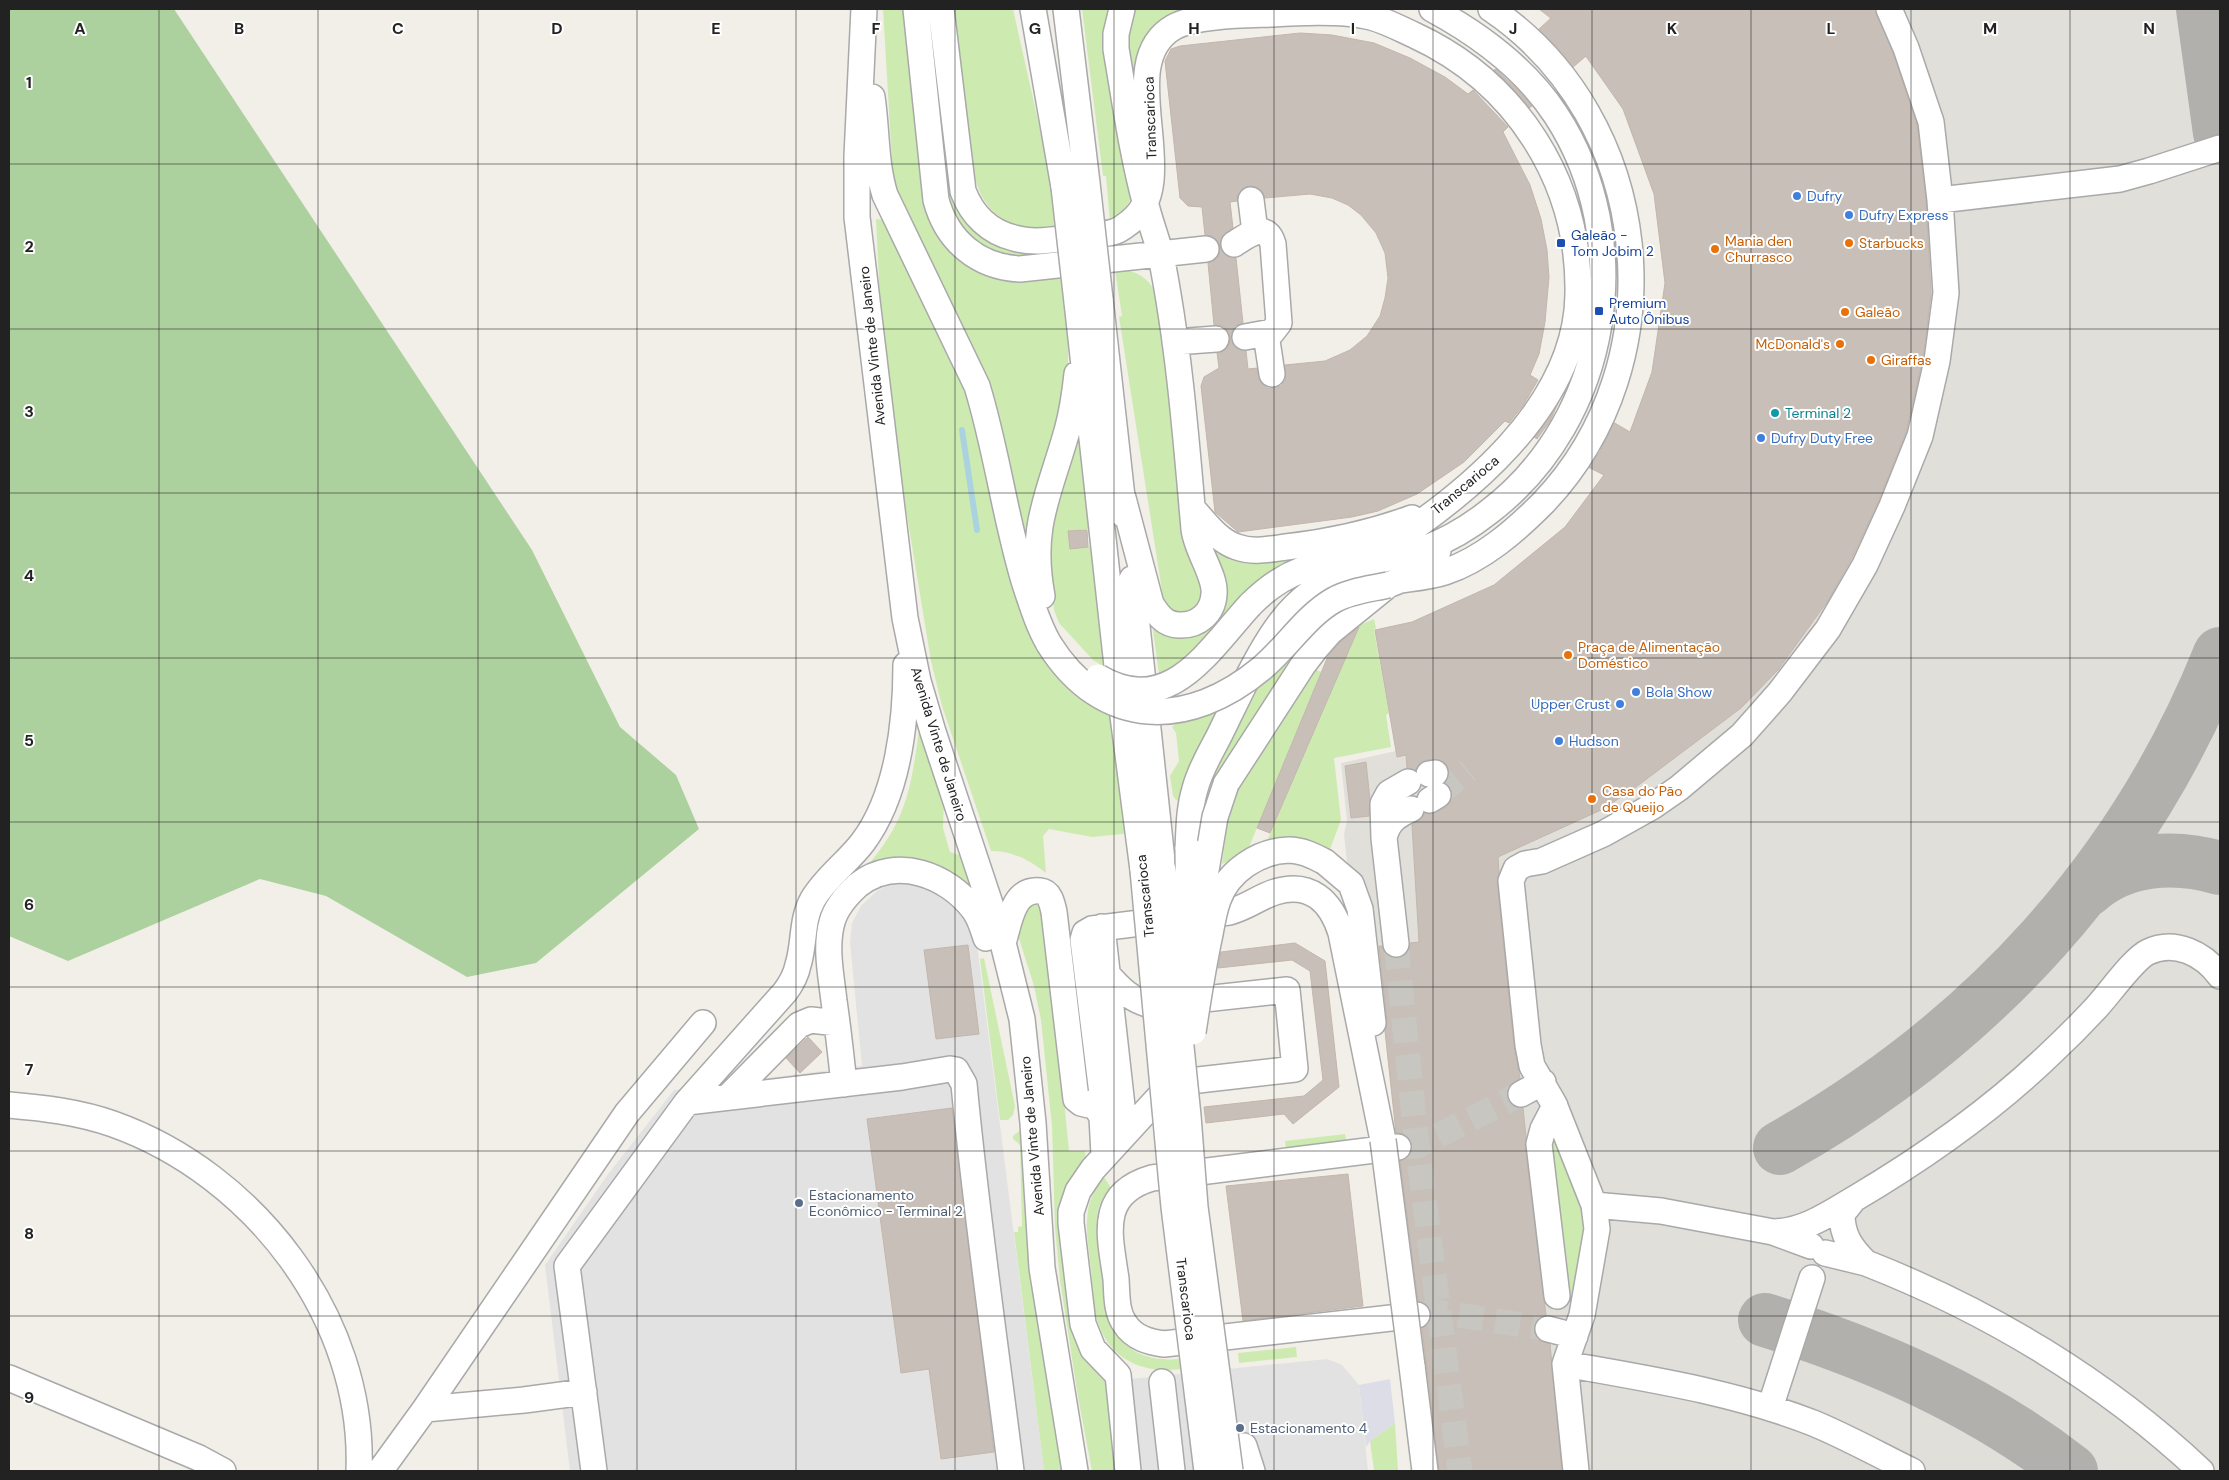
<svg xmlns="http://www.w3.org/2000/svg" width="2229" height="1480" viewBox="0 0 2229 1480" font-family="'DM Sans',sans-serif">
<rect width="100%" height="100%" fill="#f2efe9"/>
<!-- airport -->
<path fill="#e1dfda" d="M 1539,9 L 2220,9 L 2220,1471 L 1435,1471 L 1375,947 L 1365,888 L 1347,862 L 1344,834 L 1347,821 L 1341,763 L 1396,751 L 1412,622 L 1494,585 L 1565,527 L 1614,461 L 1630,432 L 1652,372 L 1665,283 L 1654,194 L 1623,109 L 1570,36 Z"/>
<!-- grass -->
<path fill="#cdebb0" d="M 883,9 L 910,9 L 949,241 L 1061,274 L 1068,320 L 1068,371 L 1065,404 L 1028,536 L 1025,536 L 995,400 L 982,370 L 904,214 L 893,178 Z
M 924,9 L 933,9 L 959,211 C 987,255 1009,250 1056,247 L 1058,257 L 1003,258 L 970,240 L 947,203 Z
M 954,9 L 1013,9 L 1054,192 L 1058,228 C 1033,230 1007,229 989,207 C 968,181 968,132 964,100 C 961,70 958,39 954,9 Z
M 1082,9 L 1113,9 L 1132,197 L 1122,214 L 1110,222 L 1106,176 L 1103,176 Z
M 1133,9 L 1201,9 L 1138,63 L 1135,76 L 1130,76 C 1125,53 1124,31 1133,9 Z
M 876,219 L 883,220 L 962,373 L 1046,660 C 1064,687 1084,704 1114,717 L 1133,833 L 1092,837 L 1049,829 L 1043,836 L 1046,873 C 1029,860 1013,851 991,851 L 942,706 L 931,661 L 898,461 L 881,323 Z
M 1115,270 C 1135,269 1146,276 1156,292 L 1184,529 L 1200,579 L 1204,598 L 1193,612 C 1178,614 1169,612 1163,597 L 1119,317 L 1122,316 Z
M 1081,433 L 1092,529 L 1068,531 L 1070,548 L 1094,546 L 1108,669 L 1093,660 L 1059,623 L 1054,610 L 1051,582 L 1048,539 L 1061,483 Z
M 1208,542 L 1315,554 L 1300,564 L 1187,659 L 1159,674 L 1153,630 L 1154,627 L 1202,630 Z
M 1374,619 L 1376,628 L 1374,630 L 1389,713 L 1386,715 L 1391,747 L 1334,758 L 1341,820 L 1329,852 L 1264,848 L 1360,625 Z
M 1296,655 L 1213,786 L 1208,785 L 1214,767 L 1254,691 L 1275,675 Z
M 1315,669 L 1321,672 L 1247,852 L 1222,864 L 1229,810 L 1239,786 Z
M 1224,708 L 1179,801 L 1176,800 L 1173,796 L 1170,776 L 1179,761 L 1176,733 L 1172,727 L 1175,724 Z
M 920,724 L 944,800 L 943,828 L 950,852 L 965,857 L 977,898 L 867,866 C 909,818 911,784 920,724 Z
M 1027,901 L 1038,902 L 1046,916 L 1069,1151 L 1085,1151 L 1086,1162 L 1064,1205 L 1107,1377 L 1120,1471 L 1092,1471 L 1078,1397 L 1060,1280 L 1055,1228 L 1052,1126 L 1041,1020 L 1034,986 L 1017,932 Z
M 984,958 L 1015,1106 L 1013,1115 L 1008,1120 L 1000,1120 L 980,959 Z
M 1022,1129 L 1067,1471 L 1044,1471 L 1014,1232 L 1018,1232 L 1018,1227 L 1022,1226 L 1020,1145 L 1013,1139 L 1013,1136 Z
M 1345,1134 L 1347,1145 L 1286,1152 L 1285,1141 Z
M 1556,1136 L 1583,1208 L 1583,1237 L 1576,1291 L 1572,1293 L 1565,1285 L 1548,1151 Z
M 1104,1177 L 1111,1188 C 1104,1196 1098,1205 1097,1216 C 1095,1237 1105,1318 1118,1336 C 1132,1356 1156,1361 1179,1359 L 1181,1369 C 1147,1374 1114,1362 1100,1328 C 1092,1310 1093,1287 1091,1268 C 1087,1235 1080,1204 1104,1177 Z
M 1296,1347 L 1297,1357 L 1239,1363 L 1238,1353 Z
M 1395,1423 L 1398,1471 L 1374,1471 L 1370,1441 Z"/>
<!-- forest -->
<path fill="#add19e" d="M 9,9 L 174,9 L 532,550 L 620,727 L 676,775 L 699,829 L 536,963 L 467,977 L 326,896 L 260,879 L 68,961 L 9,936 Z"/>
<!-- parking -->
<path fill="#e2e2e2" d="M 912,879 L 961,907 L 976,937 L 1044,1471 L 570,1471 L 545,1265 L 609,1173 L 674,1090 L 862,1066 L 850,942 L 852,923 L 861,906 L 877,891 L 888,885 Z
M 1327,1359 L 1342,1365 L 1359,1385 L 1368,1471 L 1120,1471 L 1111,1381 Z"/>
<!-- plaza -->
<path fill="#dddde8" d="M 1390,1379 L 1395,1423 L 1370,1441 L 1366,1447 L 1359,1385 Z"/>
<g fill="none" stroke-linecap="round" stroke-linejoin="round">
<!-- stream -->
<path stroke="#aad3df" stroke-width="6" d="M 962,430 L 977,530"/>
<!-- taxiway -->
<path stroke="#b1b0ac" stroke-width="54" d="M 2203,9 L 2220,133
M 2087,890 C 2124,857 2175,855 2220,868
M 1780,1148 C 1981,1035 2134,869 2220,654
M 1765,1320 C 1874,1354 1980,1400 2071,1471"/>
</g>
<!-- building -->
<path fill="#c7bfb8" stroke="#c4b6ab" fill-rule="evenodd" d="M 1539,9 L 1875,9 L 1893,53 L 1917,124 L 1926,201 L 1931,294 L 1923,358 L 1906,432 L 1879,500 L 1852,558 L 1827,602 L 1778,670 L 1741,708 L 1632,790 L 1601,810 L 1498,857 L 1499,872 L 1497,882 L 1514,1046 L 1520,1078 L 1509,1086 L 1507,1094 L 1509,1101 L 1513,1106 L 1523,1108 L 1526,1137 L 1525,1146 L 1546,1315 L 1537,1319 L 1534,1325 L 1534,1332 L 1538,1340 L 1550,1344 L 1562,1471 L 1439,1471 L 1422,1328 L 1430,1321 L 1431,1313 L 1428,1306 L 1418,1301 L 1400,1161 L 1407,1158 L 1411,1153 L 1412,1146 L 1409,1138 L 1403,1134 L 1396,1133 L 1385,1031 L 1387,1021 L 1379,946 L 1382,946 L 1385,953 L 1390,957 L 1397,958 L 1405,955 L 1409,949 L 1410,943 L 1419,942 L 1412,825 L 1423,817 L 1424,813 L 1431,814 L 1446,807 L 1451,801 L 1452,794 L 1450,787 L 1445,783 L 1449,778 L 1449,770 L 1446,764 L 1440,760 L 1426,760 L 1420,763 L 1415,770 L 1407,768 L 1406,755 L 1397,757 L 1375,630 L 1412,622 L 1494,585 L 1565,527 L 1604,475 L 1588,467 L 1600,452 L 1613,422 L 1630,432 L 1652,372 L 1665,283 L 1654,194 L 1623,109 L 1586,56 L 1572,68 L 1557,47 L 1538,30 L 1551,18 Z
M 1300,33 L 1332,35 L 1374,43 L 1410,58 L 1445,77 L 1468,94 L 1473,90 L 1508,127 L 1503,132 L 1530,185 L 1541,219 L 1547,250 L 1549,277 L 1545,322 L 1539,354 L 1530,375 L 1538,380 L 1524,404 L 1509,423 L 1505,421 L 1464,462 L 1417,494 L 1378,511 L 1352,517 L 1238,532 L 1215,512 L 1201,386 L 1204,377 L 1219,368 L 1217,353 L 1224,351 L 1229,345 L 1230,338 L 1228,331 L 1223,326 L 1214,325 L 1208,263 L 1214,261 L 1219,255 L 1220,247 L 1218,241 L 1212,236 L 1205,235 L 1202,207 L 1188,206 L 1180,198 L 1165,61 L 1171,49 L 1180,46 ZM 1250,186 L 1257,187 L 1262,191 L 1265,198 L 1310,194 L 1332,198 L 1348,205 L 1361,215 L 1376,233 L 1385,253 L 1388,278 L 1385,298 L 1380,316 L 1367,336 L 1350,350 L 1325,361 L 1285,365 L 1285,380 L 1281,386 L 1274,388 L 1267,388 L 1261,383 L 1257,368 L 1248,369 L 1246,351 L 1234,347 L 1231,340 L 1231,333 L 1235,326 L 1243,323 L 1236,258 L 1227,256 L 1222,251 L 1220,245 L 1222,237 L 1233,228 L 1230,202 L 1237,201 L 1238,194 L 1242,189 Z
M 1496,69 L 1520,92 L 1532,106 L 1529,108 L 1494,70 Z
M 1558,403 L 1550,421 L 1537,439 L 1534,437 Z
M 1087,530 L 1088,547 L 1070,549 L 1068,531 Z
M 1359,627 L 1270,833 L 1257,828 L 1328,656 L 1340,642 Z
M 1366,762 L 1370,800 L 1369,816 L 1351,818 L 1345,766 Z
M 1295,943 L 1325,961 L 1339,1087 L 1293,1124 L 1284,1114 L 1206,1123 L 1204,1107 L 1304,1096 L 1323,1080 L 1310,971 L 1292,960 L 1218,968 L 1221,952 Z
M 968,945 L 979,1034 L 936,1039 L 924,950 Z
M 808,1037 L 822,1052 L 800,1073 L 786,1058 Z
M 952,1108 L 994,1452 L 941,1459 L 929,1369 L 901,1373 L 867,1119 Z
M 1348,1174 L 1363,1306 L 1243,1321 L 1226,1186 Z"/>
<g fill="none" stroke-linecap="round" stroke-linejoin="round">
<!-- minor-tunnel -->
<path stroke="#c8c6c1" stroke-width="25" stroke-dasharray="25 12" stroke-linecap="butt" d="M 1438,795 L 1468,770
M 1396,944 L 1417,1146 L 1460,1471
M 1403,1147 L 1417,1146 L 1521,1094
M 1422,1314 L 1438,1312 L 1548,1329"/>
<!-- minor casing -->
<g stroke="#a9a9a9" stroke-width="28">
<path id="minor" d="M 864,9 L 857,156 L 857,217 L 905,618 L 918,681 L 933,732 L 1003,943 L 1022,1019 L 1033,1123 L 1042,1268 L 1075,1471
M 916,9 L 936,200 C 947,241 978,267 1020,269 L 1206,249
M 941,9 L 963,191 C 972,215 989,232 1014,238 C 1037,245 1063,238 1086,235 C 1095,234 1104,235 1113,232 C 1119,231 1125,226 1130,222 C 1185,181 1110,63 1174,27 C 1196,15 1247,15 1272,14 C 1301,12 1343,10 1371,17 C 1386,21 1401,29 1414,35 C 1516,82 1580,181 1578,294 C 1577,408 1462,499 1374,554
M 1033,9 L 1064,187
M 1066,9 L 1087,183
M 1122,9 L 1116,34 L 1116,49 C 1125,101 1132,154 1146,205 C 1150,222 1157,239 1161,256 C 1179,346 1186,438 1194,529 C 1196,550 1216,576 1214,594 C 1213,613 1198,626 1179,625 C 1165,625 1158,615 1151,604 L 1123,498
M 872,97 C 877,130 875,163 885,195 L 977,386 C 997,451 1005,519 1025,584 C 1032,605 1038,625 1049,644
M 1251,200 L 1255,232
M 1940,200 L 2120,179 L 2149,171 L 2220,148
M 1234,244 C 1247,236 1266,220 1273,244 L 1279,323 L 1272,332 L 1245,337
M 1100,299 L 1124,515
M 1077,302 L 1120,693 L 1143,870
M 1266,334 L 1272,374
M 1175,342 L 1216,339
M 1192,508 C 1205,522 1218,541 1237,547 C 1253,553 1270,549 1286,547 C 1330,542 1371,533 1412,518
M 1132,579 L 1163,870
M 1400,580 C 1415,578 1430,577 1445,572 C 1483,559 1515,531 1543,503 C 1679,361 1654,119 1491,9
M 1042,596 C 1029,527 1049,495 1067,431 C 1072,413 1075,393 1077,374
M 1250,605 C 1284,570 1314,564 1360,557
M 1429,774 L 1435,773
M 1226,784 L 1303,665 L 1316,648 L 1330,632 L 1388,585 L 1398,581 L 1438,551
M 1430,800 L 1438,795
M 1384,838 C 1388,821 1396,816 1411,809
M 1188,849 C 1189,829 1189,808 1195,789 C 1200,769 1211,752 1220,734 C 1239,696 1265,635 1295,606 C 1318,583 1349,569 1381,560 C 1395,556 1410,554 1424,549 C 1448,540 1470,527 1490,511 C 1610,419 1638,241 1556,115 C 1526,69 1480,35 1432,9
M 1325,862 L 1351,884 L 1360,909 L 1373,1023
M 1102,927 L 1125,1133
M 1003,943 C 1009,925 1012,888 1040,891 C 1050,892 1052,903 1054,912 L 1076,1099 L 1081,1103 L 1089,1105 L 1098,1100 L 1102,1094 L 1083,940 L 1085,933 L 1092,929 L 1229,912 C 1246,908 1259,897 1275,892 C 1310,881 1331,901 1341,933 L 1383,1140
M 1396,944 L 1384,838 L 1383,804 L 1389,793 L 1408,782
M 1107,974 C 1120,989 1130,999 1150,1005 L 1287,990 L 1295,1069 L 1172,1083 L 1093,1169 L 1078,1191 L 1071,1212 L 1071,1223 L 1083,1324 L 1093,1349 L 1118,1375 L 1128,1471
M 844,1084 C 841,1056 838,1028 834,1001 C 831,975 825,947 832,922 C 836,907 847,895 858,885 C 896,855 948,875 974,910 C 980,918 983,929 986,938
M 1521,1094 L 1543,1082
M 728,1097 L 799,1025 L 811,1020 L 837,1023
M 687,1102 L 902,1077 L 950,1069 L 956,1070 L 964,1084 C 976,1213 995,1342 1011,1471
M 1094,1103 L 1102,1117 L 1104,1155
M 9,1105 C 44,1108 79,1112 113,1124 C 254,1174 365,1318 359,1471
M 1555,1106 L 1543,1129 L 1539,1144 L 1557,1296
M 1398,1147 L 1152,1178 C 1097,1194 1110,1236 1116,1279 C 1117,1294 1116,1312 1125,1324 C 1134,1338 1149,1342 1164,1344 L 1417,1315
M 1854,1199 C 1925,1157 1992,1110 2051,1053 C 2066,1039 2080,1025 2094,1010 C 2107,997 2133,959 2148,952 C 2175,939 2204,954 2220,976
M 1594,1205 L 1661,1211 L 1773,1232
M 1811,1246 L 1773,1232 C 1803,1232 1829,1214 1854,1199 L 1842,1214 C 1842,1236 1851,1248 1866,1263 L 1825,1253
M 1866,1263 C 1989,1311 2105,1381 2201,1471
M 1548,1329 L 1575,1336
M 1565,1364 C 1649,1379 1734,1392 1813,1423 C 1847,1437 1879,1455 1912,1471
M 1412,1366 L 1425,1471
M 9,1378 L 199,1458 L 223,1471
M 1162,1382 L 1172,1471
M 1770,1408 L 1812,1278
M 425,1409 L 524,1400 L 584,1392
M 1244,1446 L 1252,1471
M 380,1471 L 425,1409 L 627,1113 L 703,1023
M 594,1471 L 567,1266 L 687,1102 L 785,992 C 791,984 796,975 798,965 C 805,943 801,920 813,899 C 826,877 848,862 863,842 C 898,795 906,722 906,665
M 1576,1471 L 1565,1364 L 1582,1315 L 1597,1229 L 1594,1205 L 1554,1104 L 1532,1066 L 1528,1045 L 1511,881 L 1516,869 L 1525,864 L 1542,861 L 1603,834 L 1653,806 L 1679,788 L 1742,735 L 1780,692 L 1828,629 L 1865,565 L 1892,506 L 1920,436 L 1937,361 L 1946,293 L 1940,200 L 1931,122 L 1906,48 L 1889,9"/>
</g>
<!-- minor -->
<use href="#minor" stroke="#fff" stroke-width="25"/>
<!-- minor-bridge casing -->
<g stroke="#a9a9a9" stroke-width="28" stroke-linecap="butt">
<path id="minor-bridge" d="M 1087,183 L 1100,299
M 1064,187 L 1077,302
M 1049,644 C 1103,730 1189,729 1262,668 C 1287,647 1306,616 1334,600 C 1350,591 1370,589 1388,585
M 1098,677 C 1169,719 1207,652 1250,605
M 1188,849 L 1190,984
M 1143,870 L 1174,1207 L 1207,1471
M 1163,870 L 1188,1116 L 1195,1207 L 1230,1471
M 1200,906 L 1215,817 L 1226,784
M 1193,1032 C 1198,999 1203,966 1210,934 C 1212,923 1214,911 1218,900 C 1228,871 1259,851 1289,850 C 1302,850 1314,856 1325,862
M 1383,1140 L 1412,1366"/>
</g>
<!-- minor-bridge -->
<use href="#minor-bridge" stroke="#fff" stroke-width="25"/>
</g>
<!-- grid -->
<path fill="none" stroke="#222" stroke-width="1" stroke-opacity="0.55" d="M 159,9 L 159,1471M 318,9 L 318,1471M 478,9 L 478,1471M 637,9 L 637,1471M 796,9 L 796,1471M 955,9 L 955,1471M 1114,9 L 1114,1471M 1274,9 L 1274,1471M 1433,9 L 1433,1471M 1592,9 L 1592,1471M 1751,9 L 1751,1471M 1911,9 L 1911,1471M 2070,9 L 2070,1471M 9,164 L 2220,164M 9,329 L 2220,329M 9,493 L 2220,493M 9,658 L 2220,658M 9,822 L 2220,822M 9,987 L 2220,987M 9,1151 L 2220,1151M 9,1316 L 2220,1316"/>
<!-- markers -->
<g fill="#3f7fe0" stroke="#fff" stroke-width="2">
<circle cx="1797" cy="196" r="5"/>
<circle cx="1849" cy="215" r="5"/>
<circle cx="1761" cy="438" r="5"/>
<circle cx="1636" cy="692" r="5"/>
<circle cx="1620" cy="704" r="5"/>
<circle cx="1559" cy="741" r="5"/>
</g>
<g fill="#1a4fb4" stroke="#fff" stroke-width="2">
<rect x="1556" y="238" width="10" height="10" rx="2.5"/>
<rect x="1594" y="306" width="10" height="10" rx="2.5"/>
</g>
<g fill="#e8710a" stroke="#fff" stroke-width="2">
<circle cx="1849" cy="243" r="5"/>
<circle cx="1715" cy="249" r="5"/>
<circle cx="1845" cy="312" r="5"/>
<circle cx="1840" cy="344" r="5"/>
<circle cx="1871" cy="360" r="5"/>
<circle cx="1568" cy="655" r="5"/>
<circle cx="1592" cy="799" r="5"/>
</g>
<circle fill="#0f9aa8" stroke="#fff" stroke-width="2" cx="1775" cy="413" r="5"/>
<g fill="#5c6f8a" stroke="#fff" stroke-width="2">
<circle cx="799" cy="1203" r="5"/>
<circle cx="1240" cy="1428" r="5"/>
</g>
<g text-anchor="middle" stroke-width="4" stroke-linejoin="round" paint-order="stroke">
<!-- street labels -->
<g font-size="14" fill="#222" stroke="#fff">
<text transform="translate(1150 118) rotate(-92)" y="5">Transcarioca</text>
<text transform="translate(872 346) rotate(-96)" y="5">Avenida Vinte de Janeiro</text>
<text transform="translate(1465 485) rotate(-40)" y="5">Transcarioca</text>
<text transform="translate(939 744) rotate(73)" y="5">Avenida Vinte de Janeiro</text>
<text transform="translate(1145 896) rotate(-96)" y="5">Transcarioca</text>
<text transform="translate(1032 1136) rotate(-95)" y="5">Avenida Vinte de Janeiro</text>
<text transform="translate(1186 1299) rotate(83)" y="5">Transcarioca</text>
</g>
<!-- shop labels -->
<g font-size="14" fill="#366cbe" stroke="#fff" text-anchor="start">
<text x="1807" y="201">Dufry</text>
<text x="1859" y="220">Dufry Express</text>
<text x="1771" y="443">Dufry Duty Free</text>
<text x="1646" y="697">Bola Show</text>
<text x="1610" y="709" text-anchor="end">Upper Crust</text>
<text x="1569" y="746">Hudson</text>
</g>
<!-- transit labels -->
<g font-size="14" fill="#164399" stroke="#fff" text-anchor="start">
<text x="1571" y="240">Galeão -<tspan x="1571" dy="16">Tom Jobim 2</tspan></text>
<text x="1609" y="308">Premium<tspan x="1609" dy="16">Auto Ônibus</tspan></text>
</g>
<!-- food labels -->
<g font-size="14" fill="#c56008" stroke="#fff" text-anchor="start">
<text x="1725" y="246">Mania den<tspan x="1725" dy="16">Churrasco</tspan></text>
<text x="1859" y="248">Starbucks</text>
<text x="1855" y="317">Galeão</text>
<text x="1830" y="349" text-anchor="end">McDonald's</text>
<text x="1881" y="365">Giraffas</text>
<text x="1578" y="652">Praça de Alimentação<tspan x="1578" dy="16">Doméstico</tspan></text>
<text x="1602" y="796">Casa do Pão<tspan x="1602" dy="16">de Queijo</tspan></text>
</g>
<!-- culture labels -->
<g font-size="14" fill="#0d838f" stroke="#fff" text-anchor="start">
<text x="1785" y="418">Terminal 2</text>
</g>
<!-- service labels -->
<g font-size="14" fill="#4e5e75" stroke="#fff" text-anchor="start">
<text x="809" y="1200">Estacionamento<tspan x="809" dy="16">Econômico - Terminal 2</tspan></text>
<text x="1250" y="1433">Estacionamento 4</text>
</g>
</g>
<g font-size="16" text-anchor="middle" font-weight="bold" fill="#222" stroke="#fff" stroke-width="4" stroke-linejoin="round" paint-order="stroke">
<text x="80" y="34">A</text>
<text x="239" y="34">B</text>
<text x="398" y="34">C</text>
<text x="557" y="34">D</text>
<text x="716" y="34">E</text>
<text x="876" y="34">F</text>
<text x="1035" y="34">G</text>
<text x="1194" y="34">H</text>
<text x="1353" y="34">I</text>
<text x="1513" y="34">J</text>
<text x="1672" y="34">K</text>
<text x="1831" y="34">L</text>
<text x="1990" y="34">M</text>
<text x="2149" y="34">N</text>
<text x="29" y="88">1</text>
<text x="29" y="252">2</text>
<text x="29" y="417">3</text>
<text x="29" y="581">4</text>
<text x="29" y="746">5</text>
<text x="29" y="910">6</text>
<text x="29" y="1075">7</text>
<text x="29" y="1239">8</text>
<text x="29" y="1403">9</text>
</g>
<!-- border -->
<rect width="2229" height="1480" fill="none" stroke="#222222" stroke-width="20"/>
</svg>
